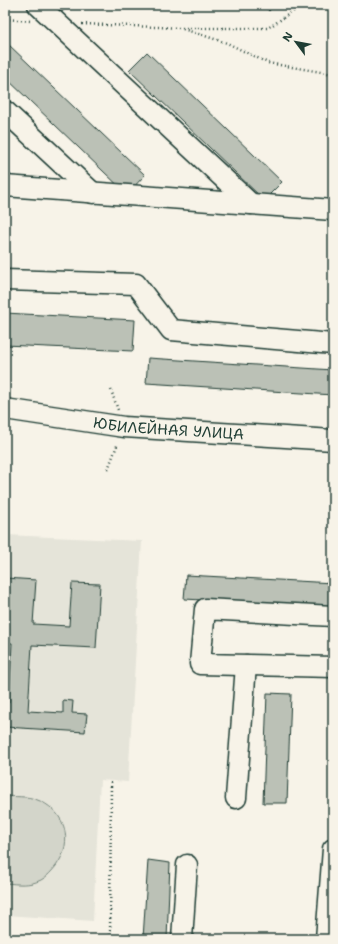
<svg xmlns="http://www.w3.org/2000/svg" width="338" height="944" viewBox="0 0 338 944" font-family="'Shantell Sans',sans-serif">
<rect width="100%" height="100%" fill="#f7f3e8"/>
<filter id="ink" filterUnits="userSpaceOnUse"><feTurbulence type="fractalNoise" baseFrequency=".025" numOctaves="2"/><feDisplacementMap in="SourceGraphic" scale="8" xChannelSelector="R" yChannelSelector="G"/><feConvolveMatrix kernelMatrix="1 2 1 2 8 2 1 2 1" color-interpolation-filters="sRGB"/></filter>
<g filter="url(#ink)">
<!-- built -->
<path fill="#e5e4d9" d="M 5,535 L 142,541 L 128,782 L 100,780 L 93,921 L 5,915 Z"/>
<!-- green -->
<path fill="#d3d5ca" stroke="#79897f" d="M 5,796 C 14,797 27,796 35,799 C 65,809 75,841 56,866 C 52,871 47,877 41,880 C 29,886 18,884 5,883 Z"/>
<!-- building -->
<path fill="#bbc1b6" stroke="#1f3d34" d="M 50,5 L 68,5 L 60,14 Z
M 263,5 L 274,5 L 269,11 Z
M 8,44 L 145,175 L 127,194 L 5,77 L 5,47 Z
M 147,52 L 282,182 L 264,200 L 129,70 Z
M 5,169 L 11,175 L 5,181 Z
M 5,313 L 135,320 L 133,351 L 5,345 Z
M 148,358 L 333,370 L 333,395 L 146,383 Z
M 186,575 L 333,583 L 333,607 L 184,599 Z
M 5,578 L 36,580 L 33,624 L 69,626 L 72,583 L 100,584 L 96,648 L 32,645 L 28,711 L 63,713 L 63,700 L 73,701 L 72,713 L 87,714 L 85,732 L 5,727 L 5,703 L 9,703 L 12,643 L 5,643 Z
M 267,693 L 291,694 L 287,803 L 263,803 Z
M 148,860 L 170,863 L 167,939 L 143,939 Z"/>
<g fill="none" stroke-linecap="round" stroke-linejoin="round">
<!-- minor casing -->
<g stroke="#1f3d34" stroke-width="23">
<g id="minor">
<path d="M 38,5 L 251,204"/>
<path d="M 5,111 L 93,193"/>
<path d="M 5,186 L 333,210"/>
<path d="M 5,280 L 136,284 L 171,330 L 333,344"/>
<path id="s1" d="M 5,409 L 124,427 L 333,440"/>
<path d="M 333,616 L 205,609 L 200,664 L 333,667"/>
<path d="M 236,798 L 246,665"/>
<path d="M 182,939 L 187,865"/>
<path d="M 326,939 L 333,849"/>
</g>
</g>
<!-- path -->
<path stroke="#1f3d34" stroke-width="2.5" stroke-dasharray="1 3" stroke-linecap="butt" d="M 5,19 L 31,21
M 82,24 L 181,28 L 268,28 L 303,5
M 183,29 L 227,43 L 268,63 L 333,74
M 111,390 L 118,410
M 108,469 L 118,443
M 110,939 L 111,781"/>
<!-- minor -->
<use href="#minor" stroke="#f7f3e8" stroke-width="20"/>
</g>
</g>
<g text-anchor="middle" stroke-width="3" stroke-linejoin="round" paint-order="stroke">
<!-- street labels -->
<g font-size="15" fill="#1f3d34" stroke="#f7f3e8">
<text dy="5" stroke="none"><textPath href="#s1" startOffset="165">ЮБИЛЕЙНАЯ УЛИЦА</textPath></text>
</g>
</g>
<!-- margin -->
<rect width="338" height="944" fill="none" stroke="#f7f3e8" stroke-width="20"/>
<rect x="10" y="10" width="318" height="924" fill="none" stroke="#1f3d34" stroke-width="1.5" filter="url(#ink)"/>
<!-- north arrow -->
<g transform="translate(296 42) rotate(302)" stroke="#f7f3e8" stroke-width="3" paint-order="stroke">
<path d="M0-3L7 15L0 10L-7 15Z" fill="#1f3d34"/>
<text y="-6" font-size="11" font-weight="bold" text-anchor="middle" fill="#1f3d34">N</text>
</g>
</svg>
